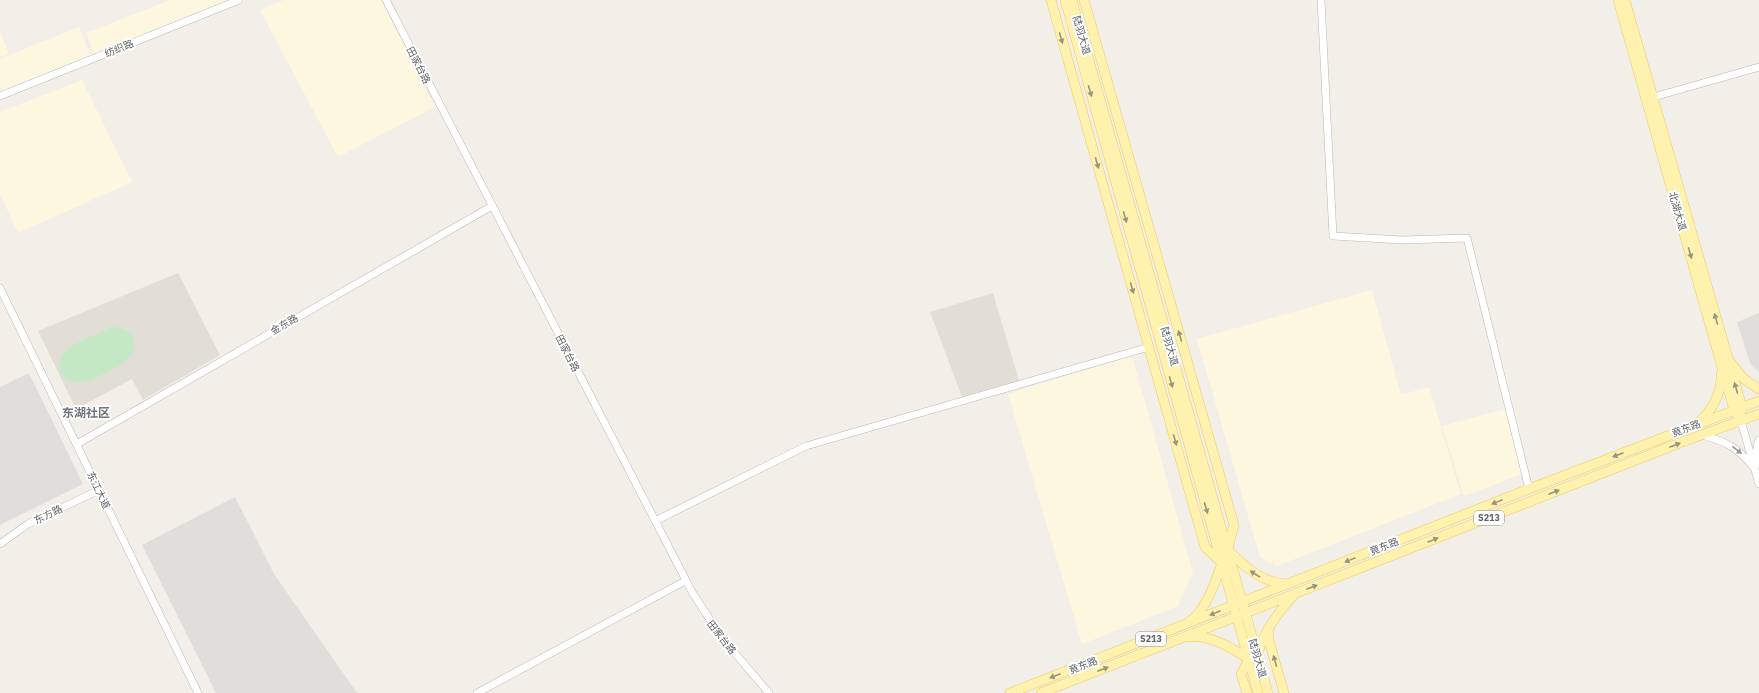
<svg xmlns="http://www.w3.org/2000/svg" width="1759" height="693" viewBox="0 0 1759 693" font-family="'IBM Plex Sans','Noto Sans SC',sans-serif">
<rect width="100%" height="100%" fill="#f1efe8"/>
<!-- commercial -->
<path fill="#fef7e0" d="M 170,0 L 229,0 L 94,54 L 86,33 Z
M 284,0 L 381,0 L 435,107 L 338,157 L 260,10 Z
M 79,27 L 90,55 L 2,91 L 0,87 L 0,59 Z
M 0,31 L 9,54 L 0,57 Z
M 82,80 L 132,182 L 18,233 L 0,194 L 0,112 Z
M 1372,290 L 1401,395 L 1429,387 L 1461,494 L 1277,566 L 1260,557 L 1197,339 Z
M 1132,356 L 1193,573 L 1178,606 L 1082,644 L 1008,394 Z
M 1506,409 L 1522,474 L 1464,496 L 1442,426 Z"/>
<!-- industrial -->
<path fill="#e0deda" d="M 1759,313 L 1759,373 L 1750,363 L 1737,322 Z
M 29,373 L 83,484 L 0,525 L 0,387 Z
M 235,497 L 274,574 L 357,693 L 216,693 L 142,545 Z"/>
<!-- education -->
<path fill="#e1ded6" d="M 178,273 L 220,355 L 143,400 L 132,379 L 76,409 L 38,331 Z
M 993,293 L 1019,381 L 962,397 L 930,312 Z"/>
<!-- green -->
<path fill="#c5e8c5" d="M 116,327 C 123,328 129,331 133,338 C 143,360 106,372 92,379 C 71,390 50,371 64,353 C 72,343 98,334 110,328 Z"/>
<g fill="none" stroke-linecap="round" stroke-linejoin="round">
<!-- minor casing -->
<g stroke="#b5b8bc" stroke-width="8">
<path id="minor" d="M 386,0 L 692,592 L 722,638 L 769,693
M 1321,0 L 1333,236 L 1402,240 L 1467,238 L 1529,489
M 0,96 L 239,0
M 1650,98 L 1759,67
M 0,288 L 198,693
M 1741,421 L 1759,484
M 1702,435 C 1728,442 1738,448 1755,469 L 1757,446 L 1759,440
M 77,444 L 492,206
M 655,521 L 806,446 L 1149,347
M 0,544 L 28,524 L 99,490
M 477,693 L 685,581"/>
</g>
<!-- major casing -->
<g stroke="#f2c960" stroke-width="10">
<path id="major" d="M 1051,0 L 1205,547 L 1222,563 C 1215,583 1207,609 1189,622
M 1065,0 L 1258,693
M 1072,0 L 1268,693
M 1084,0 L 1234,525 L 1228,548
M 1618,0 L 1734,410 L 1737,415
M 1625,0 L 1742,407 L 1741,412
M 1731,363 L 1744,379 L 1759,389
M 1699,423 C 1712,409 1722,394 1721,374
M 1229,551 C 1245,567 1262,583 1287,584
M 1268,629 L 1269,641 L 1284,693
M 1189,637 C 1212,635 1230,647 1249,659 L 1241,674 L 1247,693
M 1257,655 C 1264,632 1276,614 1293,596
M 1010,693 L 1529,489 L 1759,401
M 1041,693 L 1682,442 L 1759,414"/>
</g>
<!-- minor -->
<use href="#minor" stroke="#fff" stroke-width="7"/>
<!-- major -->
<use href="#major" stroke="#fff2af" stroke-width="9"/>
</g>
<!-- one-way arrows -->
<defs><path id="oneway-solid" d="M-6-.8H1V-3.2L6.5 0L1 3.2V.8H-6Z"/></defs>
<g fill="#979581">
<use href="#oneway-solid" transform="translate(1061 38) rotate(74)"/>
<use href="#oneway-solid" transform="translate(1090 91) rotate(74)"/>
<use href="#oneway-solid" transform="translate(1097 163) rotate(74)"/>
<use href="#oneway-solid" transform="translate(1125 217) rotate(74)"/>
<use href="#oneway-solid" transform="translate(1690 253) rotate(74)"/>
<use href="#oneway-solid" transform="translate(1132 288) rotate(74)"/>
<use href="#oneway-solid" transform="translate(1716 319) rotate(-106)"/>
<use href="#oneway-solid" transform="translate(1180 336) rotate(-106)"/>
<use href="#oneway-solid" transform="translate(1171 382) rotate(74)"/>
<use href="#oneway-solid" transform="translate(1736 388) rotate(-106)"/>
<use href="#oneway-solid" transform="translate(1175 440) rotate(74)"/>
<use href="#oneway-solid" transform="translate(1675 445) rotate(-21)"/>
<use href="#oneway-solid" transform="translate(1618 455) rotate(159)"/>
<use href="#oneway-solid" transform="translate(1554 492) rotate(-21)"/>
<use href="#oneway-solid" transform="translate(1497 502) rotate(158)"/>
<use href="#oneway-solid" transform="translate(1206 508) rotate(74)"/>
<use href="#oneway-solid" transform="translate(1433 540) rotate(-22)"/>
<use href="#oneway-solid" transform="translate(1350 560) rotate(158)"/>
<use href="#oneway-solid" transform="translate(1255 574) rotate(-148)"/>
<use href="#oneway-solid" transform="translate(1312 587) rotate(-21)"/>
<use href="#oneway-solid" transform="translate(1215 613) rotate(158)"/>
<use href="#oneway-solid" transform="translate(1275 661) rotate(-106)"/>
<use href="#oneway-solid" transform="translate(1103 669) rotate(-21)"/>
<use href="#oneway-solid" transform="translate(1055 676) rotate(159)"/>
</g>
<use fill="#979a9d" href="#oneway-solid" transform="translate(1737 450) rotate(38)"/>
<g text-anchor="middle" stroke-width="4" stroke-linejoin="round" paint-order="stroke">
<!-- shield labels -->
<g fill="#fff" stroke="#8f9295" stroke-width="1">
<rect x="1474" y="511" width="30" height="14" rx="3"/>
<rect x="1136" y="632" width="30" height="14" rx="3"/>
</g>
<g font-size="9" font-weight="bold" fill="#5f6368">
<text x="1489" y="521">S213</text>
<text x="1151" y="642">S213</text>
</g>
<!-- street labels -->
<g font-size="10" fill="#5f6368" stroke="#fff">
<text transform="translate(1082 35) rotate(74)" y="4">陆羽大道</text>
<text transform="translate(119 48) rotate(-22)" y="4">纺织路</text>
<text transform="translate(419 65) rotate(63)" y="4">田家台路</text>
<text transform="translate(1678 211) rotate(74)" y="4">北湖大道</text>
<text transform="translate(284 324) rotate(-30)" y="4">金东路</text>
<text transform="translate(1170 346) rotate(74)" y="4">陆羽大道</text>
<text transform="translate(568 353) rotate(63)" y="4">田家台路</text>
<text transform="translate(1686 428) rotate(-21)" y="4">竟东路</text>
<text transform="translate(99 490) rotate(64)" y="4">东江大道</text>
<text transform="translate(48 514) rotate(-26)" y="4">东方路</text>
<text transform="translate(1384 546) rotate(-22)" y="4">竟东路</text>
<text transform="translate(722 637) rotate(52)" y="4">田家台路</text>
<text transform="translate(1258 658) rotate(74)" y="4">陆羽大道</text>
<text transform="translate(1083 665) rotate(-21)" y="4">竟东路</text>
</g>
<!-- quarter labels -->
<g font-size="12" font-weight="bold" fill="#70757a" stroke="#fff">
<text x="86" y="417">东湖社区</text>
</g>
</g>
</svg>
